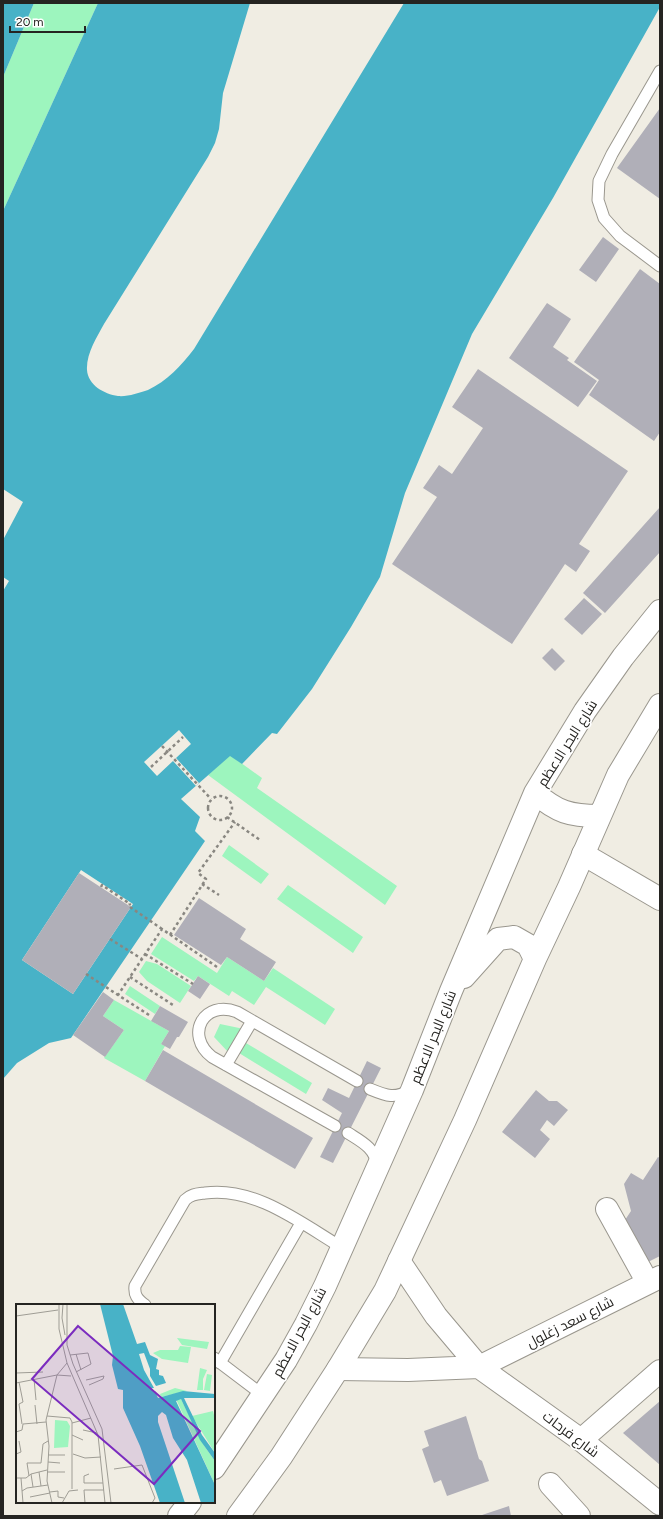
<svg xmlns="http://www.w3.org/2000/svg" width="663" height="1519" viewBox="0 0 663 1519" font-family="Figtree,Cairo,sans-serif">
<rect width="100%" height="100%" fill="#f0ede3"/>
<!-- green -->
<path fill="#9df5be" d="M 34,3 L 98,3 L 3,211 L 3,77 Z
M 230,755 L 262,778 L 257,788 L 397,886 L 385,905 L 208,775 Z
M 229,845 L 269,874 L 261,884 L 222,856 Z
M 288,885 L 363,937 L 353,953 L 277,899 Z
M 162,937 L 217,973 L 227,957 L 264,981 L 273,968 L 335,1009 L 325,1025 L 266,987 L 254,1005 L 232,991 L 229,996 L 198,976 L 194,981 L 151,954 Z
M 146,961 L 157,964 L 191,986 L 180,1003 L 147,981 L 139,972 Z
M 130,986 L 160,1006 L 155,1014 L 125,994 Z
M 114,1000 L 169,1031 L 161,1044 L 165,1046 L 145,1081 L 104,1058 L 124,1030 L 103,1016 Z
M 220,1024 L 244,1029 L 229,1053 L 214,1037 Z
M 246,1043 L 312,1083 L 306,1094 L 239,1053 Z"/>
<!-- water -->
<path fill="#48b2c7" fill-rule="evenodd" d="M 3,3 L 34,3 L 3,77 Z
M 98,3 L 250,3 L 223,93 L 219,129 L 215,143 L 208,157 L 104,324 C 97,337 86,354 87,370 C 88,385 104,394 118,396 C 127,397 139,393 148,390 C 167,381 181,366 194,349 L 404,3 L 660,3 L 660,7 L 553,198 L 472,334 L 405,493 L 380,577 L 351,627 L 312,689 L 277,734 L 272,733 L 242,764 L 230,756 L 181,799 L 200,817 L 195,831 L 205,841 L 71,1038 L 49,1043 L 17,1063 L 3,1079 L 3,591 L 9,581 L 3,577 L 3,540 L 23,502 L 3,489 L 3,211 ZM 81,870 L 133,904 L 73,994 L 22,960 Z"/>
<!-- pier -->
<path fill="#f0ede3" d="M 179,730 L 191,744 L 176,758 L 199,783 L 196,786 L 173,761 L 157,776 L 144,762 Z"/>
<!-- building -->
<path fill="#b0afb8" d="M 660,108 L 660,199 L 617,168 Z
M 603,237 L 619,249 L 596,282 L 579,270 Z
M 640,269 L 660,284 L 660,432 L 654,441 L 589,395 L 599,380 L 574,362 Z
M 547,303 L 571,319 L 553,347 L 569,358 L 567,360 L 597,381 L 578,407 L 509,358 Z
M 478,369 L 628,471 L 579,544 L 590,551 L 576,572 L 565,564 L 512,644 L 392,564 L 437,497 L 423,488 L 439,465 L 452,474 L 483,428 L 452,407 Z
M 660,507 L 660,552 L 605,613 L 583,593 Z
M 584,598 L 602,614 L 582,635 L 564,619 Z
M 552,648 L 565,661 L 555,671 L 542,658 Z
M 79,873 L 131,907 L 73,994 L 22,960 Z
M 199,898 L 246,929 L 240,939 L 276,962 L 264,981 L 227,957 L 221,965 L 174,935 Z
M 198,976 L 210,984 L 200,999 L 188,991 Z
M 103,992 L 114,1000 L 103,1016 L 124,1030 L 105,1057 L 73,1035 Z
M 160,1006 L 188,1022 L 179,1037 L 177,1037 L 170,1049 L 161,1044 L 169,1031 L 151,1021 Z
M 163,1050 L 313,1138 L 295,1169 L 145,1081 Z
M 367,1061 L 381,1068 L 333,1163 L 320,1157 L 342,1113 L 322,1100 L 328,1088 L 349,1098 Z
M 536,1090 L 549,1101 L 557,1101 L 568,1110 L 554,1126 L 547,1120 L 540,1130 L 550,1139 L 535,1158 L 502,1132 Z
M 658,1157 L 660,1158 L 660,1256 L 646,1263 L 625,1220 L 631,1211 L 624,1184 L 631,1173 L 643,1180 Z
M 660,1401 L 660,1465 L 623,1433 Z
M 466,1416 L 479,1459 L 482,1461 L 489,1481 L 447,1496 L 441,1480 L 434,1483 L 422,1449 L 429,1446 L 424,1431 Z
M 509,1506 L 511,1516 L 479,1516 Z"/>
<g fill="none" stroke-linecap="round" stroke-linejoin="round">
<!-- service casing -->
<g stroke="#9a978e" stroke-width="13">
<path id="service" d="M 660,71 L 612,154 L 599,181 L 598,200 L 604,218 L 620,236 L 660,266
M 226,1065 L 252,1021
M 370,1089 C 387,1096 394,1099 411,1090
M 335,1126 L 212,1057 C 184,1035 204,999 237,1012 L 357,1081
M 348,1133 C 362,1142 375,1148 377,1165
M 145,1305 C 137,1299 134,1295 135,1286 L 185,1200 C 191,1194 197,1194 205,1193 C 254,1186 301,1223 341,1247
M 214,1358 L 264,1396
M 220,1363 L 301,1223"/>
</g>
<!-- minor casing -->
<g stroke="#9a978e" stroke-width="24">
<path id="minor" d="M 583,854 L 660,899
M 607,1209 L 648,1283
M 399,1261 L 436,1316 L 479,1367 L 581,1440 L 660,1504
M 338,1369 L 408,1370 L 479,1367 L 660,1277
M 581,1440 L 660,1371
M 550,1484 L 579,1516"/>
</g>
<!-- primary casing -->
<g stroke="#9a978e" stroke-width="24">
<path id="primary" d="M 535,793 C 557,812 570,816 599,816
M 464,977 L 498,939 L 514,937 L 528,945 L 535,959
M 214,1468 L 286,1360 L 306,1324 L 325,1286 L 412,1090 L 451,991 L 535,793 L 585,711 L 623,657 L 660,611
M 179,1516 L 190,1502
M 238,1516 L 281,1457 L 338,1369 L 385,1291 L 465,1120 L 535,959 L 569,887 L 618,775 L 660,705"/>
</g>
<!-- path -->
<path stroke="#898781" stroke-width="2.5" stroke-dasharray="3 3" stroke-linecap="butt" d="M 162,746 L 211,799
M 151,767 L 183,737
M208 808a12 12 0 1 1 24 0a12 12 0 1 1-24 0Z
M 227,817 L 260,840
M 202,884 L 219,895
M 101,887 L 102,885 L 130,904 L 129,905
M 130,907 L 162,929
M 170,935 L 206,879 L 198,873 L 235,822
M 110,939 L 142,959
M 145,954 L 193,984
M 86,974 L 118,995
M 130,977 L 173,1005
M 149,1015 L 118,995 L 162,929 L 217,967"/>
<!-- service -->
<use href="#service" stroke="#fff" stroke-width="11"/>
<!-- minor -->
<use href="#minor" stroke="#fff" stroke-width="22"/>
<!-- primary -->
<use href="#primary" stroke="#fff" stroke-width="22"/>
</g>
<g text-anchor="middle" stroke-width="3.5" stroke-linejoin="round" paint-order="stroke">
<!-- street labels -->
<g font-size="14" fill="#252421" stroke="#fff">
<text transform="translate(567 743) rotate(-58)" y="5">شارع البحر الاعظم</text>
<text transform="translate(433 1037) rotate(-68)" y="5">شارع البحر الاعظم</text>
<text transform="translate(570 1322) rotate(-27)" y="5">شارع سعد زغلول</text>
<text transform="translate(299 1332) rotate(-62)" y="5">شارع البحر الاعظم</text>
<text transform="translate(571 1434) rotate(37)" y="5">شارع فرحات</text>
</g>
</g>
<!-- overview -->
<g transform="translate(16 1304)">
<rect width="199" height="199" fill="#f0ede3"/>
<path d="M 161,34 L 193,38 L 191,45 L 166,41 ZM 164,42 L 175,43 L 172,59 L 146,55 L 137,49 L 144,46 L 162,46 ZM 184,64 L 191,66 L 187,75 L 187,86 L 181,86 ZM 191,70 L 196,71 L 194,87 L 188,86 ZM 159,84 L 171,87 L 145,93 L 144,90 ZM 160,95 L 165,95 L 189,143 L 199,157 L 199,181 ZM 197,107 L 199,115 L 199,149 L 176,112 ZM 39,116 L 51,117 L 54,122 L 52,143 L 38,144 Z" fill="#9df5be"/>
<path d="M 84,0 L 107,0 L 121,40 L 129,38 L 134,51 L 142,55 L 140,65 L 143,66 L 143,71 L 147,72 L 150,79 L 140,82 L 134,72 L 134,65 L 128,49 L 123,50 L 128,66 L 138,84 L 136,84 L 137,87 L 139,87 L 142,94 L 167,87 L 199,90 L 199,94 L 168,94 L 186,131 L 199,149 L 199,157 L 184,136 L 165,95 L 160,97 L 199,181 L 199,199 L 185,199 L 171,156 L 157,134 L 150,111 L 146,108 L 142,112 L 142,118 L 169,199 L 144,199 L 124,142 L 107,104 L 107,86 L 102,85 L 96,61 L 97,52 Z" fill="#48b2c7"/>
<path fill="none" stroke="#9f9d95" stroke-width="1" d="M 43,0 L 43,25 L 51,59 L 82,131 L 89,199M 47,0 L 46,14 L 49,31M 51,0 L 51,41 L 57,60 L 86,125 L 95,199M 0,12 L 42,6M 60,50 L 65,66M 54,51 L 72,49 L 75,60 L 60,68M 0,69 L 27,68M 18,75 L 20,96M 70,76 L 88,72 L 87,75 L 73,81M 3,78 L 7,98 L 3,100 L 6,120M 0,79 L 41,71 L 55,72M 19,101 L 21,120M 31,112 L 54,114 L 56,118 L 56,185M 56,119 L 75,114M 67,126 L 81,129M 0,128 L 6,126 L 7,120 L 30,118M 56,131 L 67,136M 0,150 L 5,148 L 3,137M 57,150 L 69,154 L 85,153M 33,151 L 49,151M 32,158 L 44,159M 98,165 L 126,161 L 139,194 L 136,199M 23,168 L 25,182M 31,168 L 49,168M 15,170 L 17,183M 73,170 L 68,172 L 68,179 L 87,179M 13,172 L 11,159 L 25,159 L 27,140 L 32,137M 0,174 L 10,174 L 15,170 L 31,166M 5,174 L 7,199M 6,187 L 11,184 L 32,181M 34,188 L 42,187 L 42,193 L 48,194M 14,193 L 34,189M 36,199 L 31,177 L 33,142 L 30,116 L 41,71 L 51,59M 46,199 L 53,187 L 62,186M 69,199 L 68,186 L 88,186"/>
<path fill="#7b2cbf" fill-opacity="0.15" stroke="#7b2cbf" stroke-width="2" d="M 62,22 L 184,127 L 138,180 L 16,75 Z"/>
<rect width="199" height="199" fill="none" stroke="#252421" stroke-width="2"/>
</g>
<!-- border -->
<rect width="663" height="1519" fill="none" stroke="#252421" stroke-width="8"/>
<!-- scale -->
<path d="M10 26v6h75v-6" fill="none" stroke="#252421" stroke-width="2"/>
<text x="16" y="26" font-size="12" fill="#252421" stroke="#ffffff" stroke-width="3" paint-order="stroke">20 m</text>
</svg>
